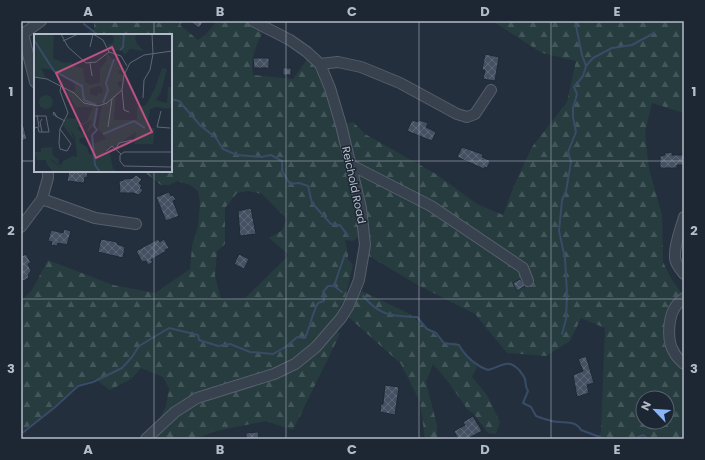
<svg xmlns="http://www.w3.org/2000/svg" width="705" height="460" viewBox="0 0 705 460" font-family="Poppins,sans-serif">
<defs>
<pattern id="forest-firs" width="22" height="20" patternUnits="userSpaceOnUse"><rect width="22" height="20" fill="#263c3f"/><path d="M5 1l3.5 6h-7zM16 11l3.5 6h-7z" fill="#435659"/></pattern>
<pattern id="building-cross-hatch" width="8" height="8" patternUnits="userSpaceOnUse"><rect width="8" height="8" fill="#455162"/><path d="M0 0l8 8M0 8l8-8" fill="none" stroke="#5d6877"/></pattern>
</defs>
<rect width="100%" height="100%" fill="#242f3e"/>
<!-- forest -->
<path fill="url(#forest-firs)" fill-rule="evenodd" d="M 94,21 L 183,21 L 180,25 L 198,40 L 206,34 L 217,21 L 253,21 L 266,27 C 257,42 250,57 253,75 L 293,79 L 310,55 L 320,64 L 341,125 L 353,122 L 365,134 L 436,174 L 477,204 L 503,215 L 515,183 L 532,147 L 567,102 L 576,61 L 542,53 L 492,21 L 684,21 L 684,113 L 652,103 L 645,132 L 649,169 L 662,215 L 663,262 L 672,280 L 681,292 L 668,312 L 664,344 L 684,375 L 684,439 L 594,439 L 601,433 L 605,328 L 581,318 L 570,341 L 546,356 L 507,353 L 475,314 L 416,284 L 364,253 L 364,235 L 359,235 L 356,239 L 353,241 L 345,240 L 348,254 L 348,259 L 353,265 L 345,299 L 339,309 L 344,313 L 355,288 L 408,313 L 436,335 L 445,344 L 456,342 L 477,367 L 472,377 L 487,395 L 500,422 L 496,434 L 488,433 L 473,413 L 468,410 L 449,383 L 433,364 L 426,382 L 437,425 L 437,439 L 425,439 L 420,402 L 401,364 L 344,313 L 333,328 L 340,334 L 293,430 L 266,421 L 216,431 L 195,439 L 160,439 L 154,431 L 166,406 L 169,388 L 163,377 L 141,368 L 131,379 L 110,390 L 95,379 L 77,385 L 49,411 L 21,432 L 21,301 L 32,290 L 48,260 L 113,285 L 155,293 L 190,269 L 192,246 L 198,226 L 200,204 L 198,191 L 190,185 L 177,181 L 169,185 L 161,185 L 143,171 L 171,171 L 171,35 L 84,35 L 94,29 ZM 248,191 L 262,194 L 287,219 L 282,230 L 269,238 L 289,255 L 245,298 L 221,299 L 215,276 L 217,251 L 225,244 L 225,208 L 237,193 ZM 643,398 L 667,398 L 667,422 L 643,422 Z"/>
<g fill="none" stroke-linecap="round" stroke-linejoin="round">
<!-- stream -->
<path stroke="#394c67" stroke-width="2" d="M 575,21 L 582,55 L 586,66
M 84,24 L 98,35
M 171,99 L 179,101 L 200,125 L 216,138 L 223,149 L 237,155 L 261,157 L 271,155 L 282,161 L 282,171 L 290,184 L 299,183 L 308,186 L 312,203 L 331,224 L 340,225 L 348,236
M 334,286 L 345,254
M 363,296 C 380,316 392,316 417,317 L 427,329 L 436,333 L 444,343 L 459,345 C 465,356 476,366 488,370 C 501,367 508,357 520,371 C 521,373 524,376 525,379 C 526,384 525,387 528,391 L 523,403 L 531,407 L 536,416 C 541,418 547,420 552,421 C 563,424 575,419 581,430 L 605,439
M 562,334 L 566,319 L 567,294 L 565,258 L 559,231 L 562,200 L 566,191 L 571,162 L 568,152 L 576,132 L 573,117 L 573,108 L 577,94 L 574,87 L 583,76 L 586,66 L 593,58 L 612,48 L 632,45 L 654,33
M 21,434 L 54,408 L 78,386 L 93,382 L 122,368 L 132,357 L 139,346 L 169,328 L 198,335 L 199,340 L 218,346 L 230,344 L 250,352 L 273,354 L 287,346 L 297,337 L 305,338 C 310,327 312,314 318,303 L 324,301 L 323,292 L 328,286 L 334,286 L 342,292
M 634,439 L 643,435 L 648,439"/>
</g>
<!-- building -->
<path fill="url(#building-cross-hatch)" stroke="#1f2835" d="M 189,21 L 204,21 L 199,28 Z
M 485,54 L 499,57 L 495,81 L 483,79 L 485,70 L 482,70 Z
M 253,58 L 269,58 L 269,68 L 254,68 Z
M 283,68 L 291,68 L 291,75 L 283,75 Z
M 412,120 L 418,122 L 419,120 L 428,123 L 426,127 L 436,132 L 432,141 L 407,131 Z
M 21,124 L 23,124 L 27,139 L 21,141 Z
M 462,147 L 482,154 L 483,155 L 482,157 L 489,160 L 490,162 L 487,168 L 485,167 L 484,169 L 457,157 Z
M 672,152 L 672,155 L 684,155 L 684,165 L 677,165 L 677,168 L 660,168 L 660,156 L 665,155 L 665,153 Z
M 69,171 L 88,171 L 87,178 L 85,177 L 84,183 L 67,181 Z
M 136,175 L 142,179 L 139,183 L 142,186 L 140,188 L 143,190 L 139,195 L 133,193 L 120,193 L 119,181 L 124,180 L 124,179 L 133,178 Z
M 169,192 L 171,196 L 173,195 L 176,200 L 173,201 L 179,216 L 166,221 L 156,197 Z
M 251,208 L 256,234 L 240,236 L 238,211 Z
M 64,229 L 71,231 L 67,245 L 58,243 L 57,246 L 51,245 L 52,242 L 48,241 L 51,230 L 63,233 Z
M 101,239 L 117,242 L 117,244 L 125,247 L 123,258 L 98,252 Z
M 158,239 L 160,242 L 164,239 L 169,248 L 165,250 L 166,251 L 151,260 L 153,262 L 148,265 L 146,261 L 142,262 L 136,251 Z
M 26,254 L 31,263 L 28,264 L 31,271 L 28,275 L 29,278 L 23,281 L 21,277 L 21,257 Z
M 239,254 L 249,259 L 244,269 L 234,264 Z
M 520,279 L 525,286 L 517,291 L 513,283 Z
M 586,356 L 594,383 L 587,385 L 589,393 L 577,397 L 573,375 L 583,371 L 578,359 Z
M 385,385 L 399,387 L 395,415 L 380,412 L 381,404 L 383,404 Z
M 473,416 L 482,431 L 467,439 L 458,439 L 454,431 L 465,425 L 463,422 Z
M 258,432 L 259,439 L 246,439 L 246,433 Z"/>
<g fill="none" stroke-linecap="round" stroke-linejoin="round">
<!-- minor casing -->
<g stroke="#565f6c" stroke-width="12">
<path id="minor" d="M 21,34 L 23,34 L 41,21
M 23,34 L 35,82
M 320,64 L 338,62 L 361,67 L 400,83 L 457,114 L 467,117 L 475,114 L 491,90
M 351,165 L 431,206 L 523,268 L 528,281
M 42,199 L 95,218 L 136,224
M 684,217 C 681,229 674,244 675,257 C 675,263 680,269 684,274
M 21,227 L 42,199 L 48,178 L 48,171
M 684,298 C 680,301 676,305 674,309 C 668,320 667,342 674,352 C 676,357 681,361 684,364
M 146,439 L 175,412 L 197,398 L 274,374 L 295,364 L 316,347 L 341,318 L 348,307 L 359,280 L 365,245 L 361,208 L 341,125 L 330,88 L 320,64 L 307,52 L 290,40 L 253,21"/>
</g>
<!-- minor -->
<use href="#minor" stroke="#38414e" stroke-width="10"/>
</g>
<!-- grid -->
<path fill="none" stroke="#b4bcc9" stroke-width="1" stroke-opacity="0.55" d="M 154,21 L 154,35M 286,21 L 286,439M 419,21 L 419,439M 551,21 L 551,439M 21,161 L 35,161M 171,161 L 684,161M 154,171 L 154,439M 21,299 L 684,299"/>
<g text-anchor="middle" stroke-width="3" stroke-linejoin="round" paint-order="stroke">
<!-- street labels -->
<g font-size="11" fill="#b4bcc9" stroke="#1d2633">
<text transform="translate(354 185) rotate(78)" y="4">Reichold Road</text>
</g>
</g>
<!-- overview -->
<g transform="translate(34 34)">
<rect width="138" height="138" fill="#242f3e"/>
<path d="M 0,0 L 17,0 L 17,17 L 2,10 L 2,17 L 0,17 ZM 33,84 L 43,85 L 44,92 L 37,98 L 43,110 L 29,91 ZM 18,113 L 19,121 L 25,126 L 24,130 L 28,131 L 26,134 L 20,127 L 12,124 L 11,126 L 3,126 L 0,118 L 7,118 L 7,114 Z" fill="#263c3f"/>
<path d="M 14,0 L 20,0 L 19,24 L 30,29 L 37,28 L 40,32 L 49,34 L 51,48 L 56,51 L 66,48 L 66,35 L 73,26 L 72,22 L 74,20 L 79,26 L 83,25 L 84,31 L 91,36 L 90,38 L 85,36 L 84,39 L 90,41 L 90,47 L 83,48 L 85,53 L 89,54 L 82,61 L 80,86 L 103,86 L 103,73 L 112,71 L 121,54 L 128,34 L 133,35 L 127,58 L 122,66 L 133,69 L 134,53 L 138,53 L 138,71 L 135,75 L 123,73 L 116,75 L 113,94 L 121,94 L 119,110 L 100,110 L 102,98 L 81,112 L 74,113 L 71,117 L 76,120 L 79,135 L 84,138 L 19,138 L 12,129 L 12,124 L 15,124 L 26,134 L 29,127 L 39,122 L 43,123 L 41,103 L 36,95 L 40,90 L 44,91 L 53,87 L 59,73 L 42,73 L 33,58 L 41,56 L 41,51 L 36,44 L 20,36 L 7,34 L 12,44 L 0,43 L 2,9 L 5,6 L 10,12 L 13,10 L 15,8 ZM 65,52 L 69,54 L 68,60 L 64,59 L 63,62 L 56,60 L 56,55 ZM 68,69 L 64,94 L 72,105 L 58,110 L 60,119 L 55,120 L 53,113 L 45,108 L 46,104 L 52,103 L 43,94 L 58,86 L 53,97 L 55,97 L 62,88 L 63,72 ZM 77,0 L 103,0 L 101,3 L 103,10 L 110,17 L 96,15 L 91,21 L 88,17 L 76,16 L 74,11 L 79,9 L 80,4 ZM5 68a7 7 0 1 1 14 0a7 7 0 1 1-14 0Z" fill="#263c3f" fill-rule="evenodd"/>
<path fill="none" stroke="#394c67" stroke-width="2" d="M 0,6 L 20,37 L 48,52 L 50,66 L 62,71M 86,16 L 89,13 L 90,0M 69,69 L 74,56 L 72,49 L 80,25M 63,74 L 60,92 L 63,96 L 58,101 L 61,131 L 66,138M 69,100 L 100,87 L 111,94"/>
<path fill="none" stroke="#5e6776" stroke-width="1" d="M 27,0 L 34,13 L 52,29 L 62,28 L 75,18M 59,0 L 69,6 L 75,18 L 87,22 L 93,32M 29,7 L 44,0M 56,13 L 59,0M 56,29 L 58,42M 0,43 L 13,45 L 40,59 L 50,69 L 64,72 L 73,69 L 88,56 L 90,41 L 96,29 L 110,21 L 138,17M 88,56 L 90,76 L 95,78M 109,64 L 110,46 L 116,36 L 119,20 L 118,0M 127,77 L 123,93 L 136,94M 0,82 L 12,82 L 15,98 L 5,98 L 4,94M 23,83 L 20,78 L 19,80 L 23,83 L 31,87M 74,93 L 78,65M 0,94 L 5,93 L 3,81M 26,95 L 37,110 L 33,117 L 26,115 L 25,109 L 26,95 L 34,79 L 26,57 L 27,52M 8,98 L 6,88 L 8,85M 82,114 L 85,109 L 98,106M 72,117 L 78,112 L 87,120M 138,118 L 90,118 L 86,121 L 86,127 L 90,132 L 138,133"/>
<path fill="#bd5182" fill-opacity="0.15" stroke="#bd5182" stroke-width="2" d="M 78,13 L 118,98 L 62,124 L 22,39 Z"/>
<rect width="138" height="138" fill="none" stroke="#b4bcc9" stroke-width="2"/>
</g>
<!-- border -->
<rect width="705" height="460" fill="none" stroke="#1d2633" stroke-width="44"/>
<!-- north arrow -->
<g transform="translate(655 410) rotate(295)"><circle r="19" fill="#1d2633" stroke="#59626f"/>
<path d="M0-3L7 15L0 10L-7 15Z" fill="#8ab4f8"/>
<text y="-6" font-size="11" font-weight="bold" text-anchor="middle" fill="#b4bcc9">N</text>
</g>
<rect x="22" y="22" width="661" height="416" fill="none" stroke="#b4bcc9" stroke-width="1.5"/>
<g font-size="13" text-anchor="middle" font-weight="bold" fill="#b4bcc9">
<text x="88" y="16">A</text>
<text x="220" y="16">B</text>
<text x="352" y="16">C</text>
<text x="485" y="16">D</text>
<text x="617" y="16">E</text>
<text x="11" y="96">1</text>
<text x="694" y="96">1</text>
<text x="11" y="235">2</text>
<text x="694" y="235">2</text>
<text x="11" y="373">3</text>
<text x="694" y="373">3</text>
<text x="88" y="454">A</text>
<text x="220" y="454">B</text>
<text x="352" y="454">C</text>
<text x="485" y="454">D</text>
<text x="617" y="454">E</text>
</g>
</svg>
